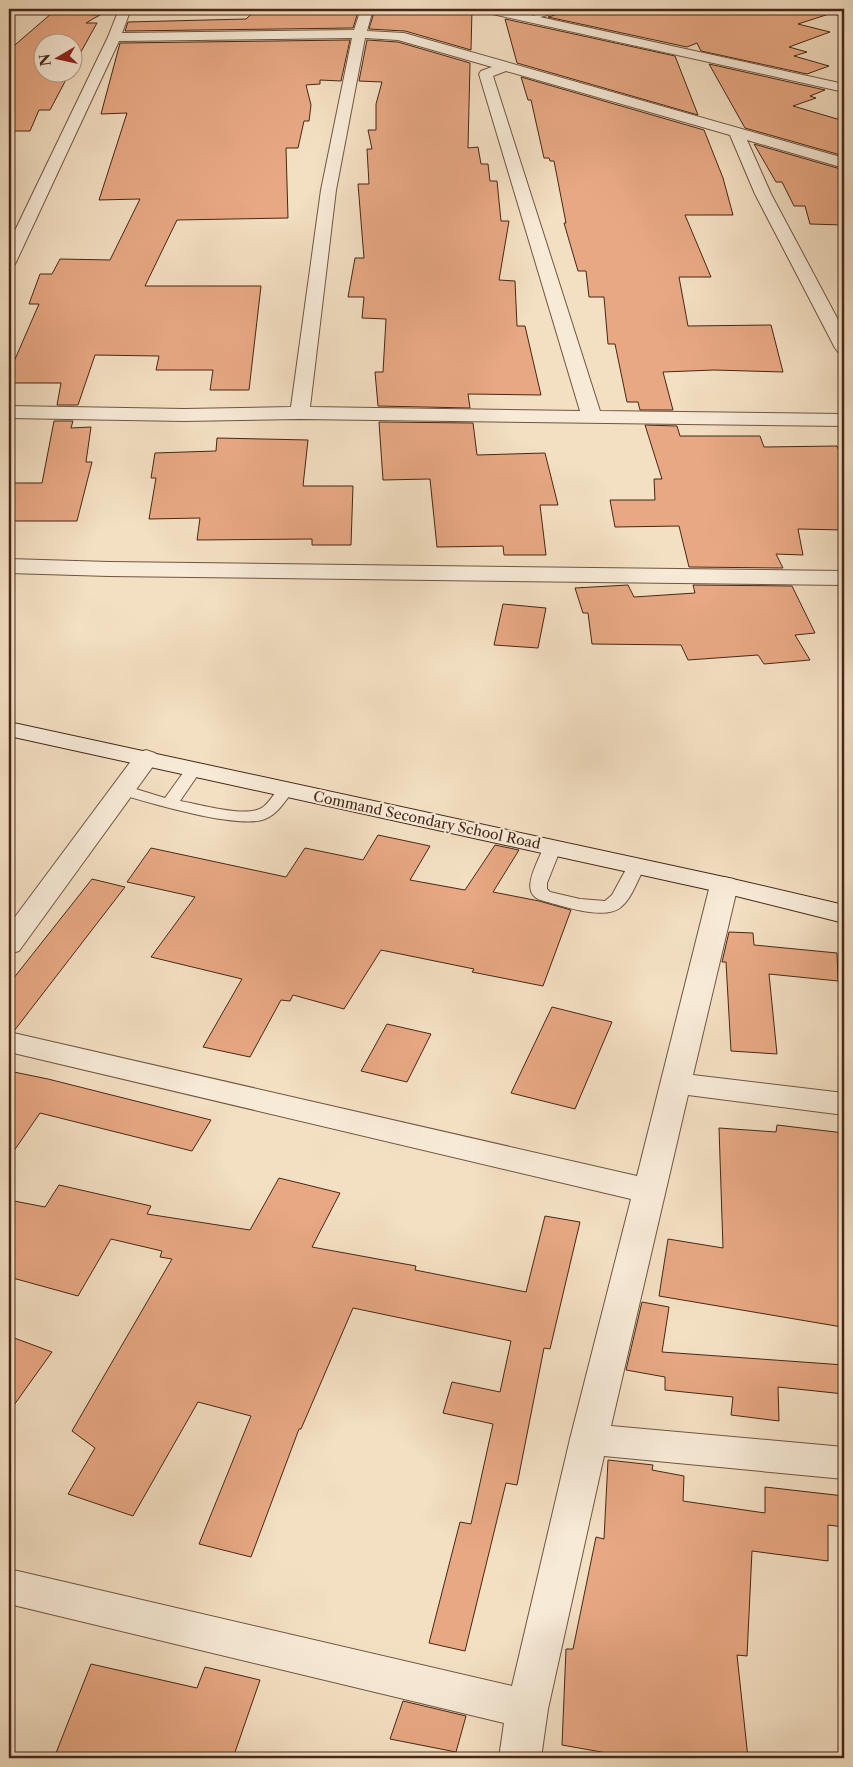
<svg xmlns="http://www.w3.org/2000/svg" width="853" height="1767" viewBox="0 0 853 1767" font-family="'Libre Caslon Text',serif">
<rect width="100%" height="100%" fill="#f3dfc2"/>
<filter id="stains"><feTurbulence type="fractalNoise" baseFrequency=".004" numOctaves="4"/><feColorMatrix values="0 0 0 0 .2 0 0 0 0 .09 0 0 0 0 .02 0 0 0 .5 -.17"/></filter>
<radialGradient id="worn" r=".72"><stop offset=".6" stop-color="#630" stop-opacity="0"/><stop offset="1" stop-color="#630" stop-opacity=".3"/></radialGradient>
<!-- building -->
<path fill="#e7a883" stroke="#472717" d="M 257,9 L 359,9 L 353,28 L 125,31 L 128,22 L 246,19 Z
M 375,9 L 472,9 L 471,50 L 405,31 L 369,29 Z
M 565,9 L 823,9 L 829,14 L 798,24 L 830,32 L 789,47 L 807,52 L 794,56 L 829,66 L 807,74 L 701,51 L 697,43 L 687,47 L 548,17 L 565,12 Z
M 52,13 L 100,15 L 86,23 L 97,23 L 72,68 L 72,42 L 42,42 L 42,72 L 70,72 L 50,110 L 39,110 L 30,131 L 9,131 L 9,50 Z
M 505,19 L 675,56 L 698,115 L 517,63 Z
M 350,40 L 341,81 L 320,80 L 320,84 L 306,85 L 311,105 L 309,121 L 304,121 L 298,148 L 286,148 L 288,218 L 177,220 L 145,286 L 261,286 L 249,390 L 210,390 L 213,370 L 156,370 L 159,356 L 95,355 L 78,405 L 57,405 L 61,383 L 9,383 L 9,373 L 39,304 L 29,304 L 40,274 L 52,274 L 60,259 L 110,260 L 140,199 L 99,200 L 127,113 L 101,114 L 120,43 Z
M 367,40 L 398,42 L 470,63 L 468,148 L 478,147 L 481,164 L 488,164 L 490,181 L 497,181 L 501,221 L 509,221 L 499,280 L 515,281 L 517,326 L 525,326 L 541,395 L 468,394 L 470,408 L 378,406 L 375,372 L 383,372 L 386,319 L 362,318 L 364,297 L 348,297 L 355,258 L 364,258 L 358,184 L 369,184 L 367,149 L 372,149 L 368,130 L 376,130 L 376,104 L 382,82 L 359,81 Z
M 709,64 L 825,90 L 810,96 L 816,98 L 793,106 L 844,121 L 844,156 L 745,128 Z
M 521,77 L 704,130 L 723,178 L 733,215 L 685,215 L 711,277 L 679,277 L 688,326 L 771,325 L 783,372 L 714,370 L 663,372 L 673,410 L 640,410 L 638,402 L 627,402 L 615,344 L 608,344 L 604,297 L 589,297 L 586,271 L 578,271 L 564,223 L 566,223 L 554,161 L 550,161 L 549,158 L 544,158 L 531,100 L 528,100 Z
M 754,144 L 844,170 L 844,225 L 810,224 L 805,206 L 794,206 L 782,182 L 776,182 Z
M 54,421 L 73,421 L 71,428 L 91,427 L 86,462 L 92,462 L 77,521 L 9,521 L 9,483 L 42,483 Z
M 379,422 L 473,423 L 477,455 L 545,453 L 558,505 L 540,505 L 546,555 L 504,555 L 503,546 L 437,547 L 430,479 L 383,480 Z
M 645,425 L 677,426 L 680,436 L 760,436 L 764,447 L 837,446 L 844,465 L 844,530 L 798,529 L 803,555 L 776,554 L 783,568 L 689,567 L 679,526 L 615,527 L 610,500 L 655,500 L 654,479 L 662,479 Z
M 217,438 L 308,440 L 303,486 L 353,486 L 351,545 L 312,545 L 312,539 L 197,540 L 200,518 L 149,519 L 156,478 L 151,478 L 155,453 L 216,451 Z
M 628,585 L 634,597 L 695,593 L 693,585 L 792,586 L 815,633 L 795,635 L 810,660 L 764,664 L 758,655 L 688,660 L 681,645 L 592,644 L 588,613 L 583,613 L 575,588 Z
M 503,604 L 546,608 L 538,648 L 494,645 Z
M 378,835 L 430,846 L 410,880 L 465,890 L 495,845 L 519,850 L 493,892 L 539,901 L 571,910 L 543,986 L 472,972 L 474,969 L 381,950 L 344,1009 L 293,995 L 290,1001 L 281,1000 L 250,1057 L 203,1047 L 242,979 L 151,957 L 195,897 L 127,882 L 151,848 L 286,877 L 305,848 L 363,860 Z
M 92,879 L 125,887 L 14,1031 L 9,1030 L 9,984 Z
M 729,932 L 753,933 L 754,945 L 837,953 L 838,981 L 769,974 L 777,1054 L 731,1051 L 726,962 L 722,962 Z
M 552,1007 L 612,1022 L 575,1109 L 511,1093 Z
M 387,1024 L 431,1034 L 407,1082 L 361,1071 Z
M 9,1071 L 48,1079 L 211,1120 L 192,1151 L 40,1113 L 9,1158 Z
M 777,1125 L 844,1133 L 842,1327 L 659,1296 L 668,1239 L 723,1248 L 719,1128 L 776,1132 Z
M 279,1178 L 340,1193 L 312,1247 L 416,1266 L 415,1270 L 526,1292 L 545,1216 L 580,1222 L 550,1349 L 544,1348 L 517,1485 L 506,1483 L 465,1651 L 429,1643 L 460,1522 L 471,1524 L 493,1424 L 443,1413 L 452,1382 L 500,1392 L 511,1341 L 353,1308 L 301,1429 L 299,1429 L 251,1557 L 199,1544 L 251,1416 L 198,1402 L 133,1516 L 68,1494 L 95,1448 L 72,1431 L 172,1259 L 160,1257 L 162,1251 L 111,1239 L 78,1296 L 9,1277 L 9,1200 L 45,1207 L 59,1185 L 151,1206 L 147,1214 L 250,1230 Z
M 642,1302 L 669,1307 L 662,1352 L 844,1365 L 844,1394 L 778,1387 L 779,1421 L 731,1415 L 733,1397 L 665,1390 L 665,1377 L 626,1370 Z
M 9,1336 L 52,1352 L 9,1412 Z
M 608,1460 L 653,1465 L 652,1470 L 684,1476 L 683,1501 L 765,1513 L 765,1487 L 844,1496 L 844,1527 L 828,1525 L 828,1561 L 752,1551 L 747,1656 L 737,1655 L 748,1758 L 635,1758 L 562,1745 L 566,1649 L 573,1649 L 596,1537 L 604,1539 Z
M 91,1664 L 197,1688 L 205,1667 L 260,1680 L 233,1758 L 54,1758 Z
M 403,1701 L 466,1716 L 456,1752 L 390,1739 Z"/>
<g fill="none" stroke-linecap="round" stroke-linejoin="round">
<!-- service casing -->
<g stroke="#725542" stroke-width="2">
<path id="service" d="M 555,9 L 564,10 L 527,21 L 523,19 Z
M 194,764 L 200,766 L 202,769 L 180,801 C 199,804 248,819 263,807 C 270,802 275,792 280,786 L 292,786 L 294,789 C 286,800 278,814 265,819 C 239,830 146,802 117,793 L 115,790 L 117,787 L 123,785 L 165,798 L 188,766 Z
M 552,843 L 558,844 L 561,848 L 547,883 L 547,889 L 550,892 L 580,899 L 605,901 L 612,895 L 630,862 L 636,861 L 642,862 L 645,866 C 638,879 632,898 621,907 C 605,921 563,906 544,901 C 517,895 537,865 543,848 L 546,844 Z"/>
</g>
<!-- minor casing -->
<g stroke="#725542" stroke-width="2">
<path id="minor" d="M 119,9 L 131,9 L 122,33 L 354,30 L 361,9 L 373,9 L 367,31 L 404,33 L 844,158 L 844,168 L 747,140 L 771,194 L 844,331 L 844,353 L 838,352 L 835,348 L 755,194 L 730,135 L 506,71 L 493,76 L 600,411 L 844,414 L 844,426 L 300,419 L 184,421 L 9,418 L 9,406 L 184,409 L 291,407 L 321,190 L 352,38 L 119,41 L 17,260 L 15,264 L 9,265 L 9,243 L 108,37 ZM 365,38 L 398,40 L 492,67 L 481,71 L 479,74 L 580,411 L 310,407 L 336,190 Z
M 482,9 L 504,9 L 844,84 L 844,92 L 488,13 Z
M 825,9 L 844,9 L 844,16 L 827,12 Z
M 9,559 L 109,562 L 844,571 L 844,585 L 109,576 L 9,573 Z
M 146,750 L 155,753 L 159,758 L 19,951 L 9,954 L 9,925 L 137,753 Z
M 724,877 L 734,879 L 738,885 L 693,1075 L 844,1093 L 844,1115 L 688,1095 L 611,1426 L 844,1447 L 844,1479 L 604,1456 L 548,1709 L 541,1758 L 499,1758 L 504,1723 L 9,1604 L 9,1569 L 512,1686 L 570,1439 L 631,1199 L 9,1052 L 9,1032 L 637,1176 L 710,885 L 714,879 Z"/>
</g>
<!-- secondary casing -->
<g stroke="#472717" stroke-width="2">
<path id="secondary" d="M 9,722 L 724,877 L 844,905 L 844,923 L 724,893 L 9,736 Z"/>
</g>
<!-- service -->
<use href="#service" fill="#f7ead7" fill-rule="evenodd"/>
<!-- minor -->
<use href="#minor" fill="#f7ead7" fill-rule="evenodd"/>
<!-- secondary -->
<use href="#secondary" fill="#f7ead7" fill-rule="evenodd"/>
</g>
<g text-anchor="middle" stroke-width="4" stroke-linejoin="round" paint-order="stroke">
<!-- street labels -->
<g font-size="14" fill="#472717" stroke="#f7ead7">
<text transform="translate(427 820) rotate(12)" y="5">Command Secondary School Road</text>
</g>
</g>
<!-- margin -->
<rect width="853" height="1767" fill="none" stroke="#f3dfc2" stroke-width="30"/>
<rect x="10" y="10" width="833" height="1747" fill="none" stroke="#472717" stroke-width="2.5"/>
<rect x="15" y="15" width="823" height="1737" fill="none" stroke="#472717"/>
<!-- north arrow -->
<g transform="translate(58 58) rotate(261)"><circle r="24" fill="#f7ead7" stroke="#b19c8a"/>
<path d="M0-4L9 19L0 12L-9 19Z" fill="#8f2418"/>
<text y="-8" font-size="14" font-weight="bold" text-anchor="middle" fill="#472717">N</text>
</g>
<rect width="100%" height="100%" filter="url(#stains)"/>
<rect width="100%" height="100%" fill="url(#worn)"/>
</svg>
